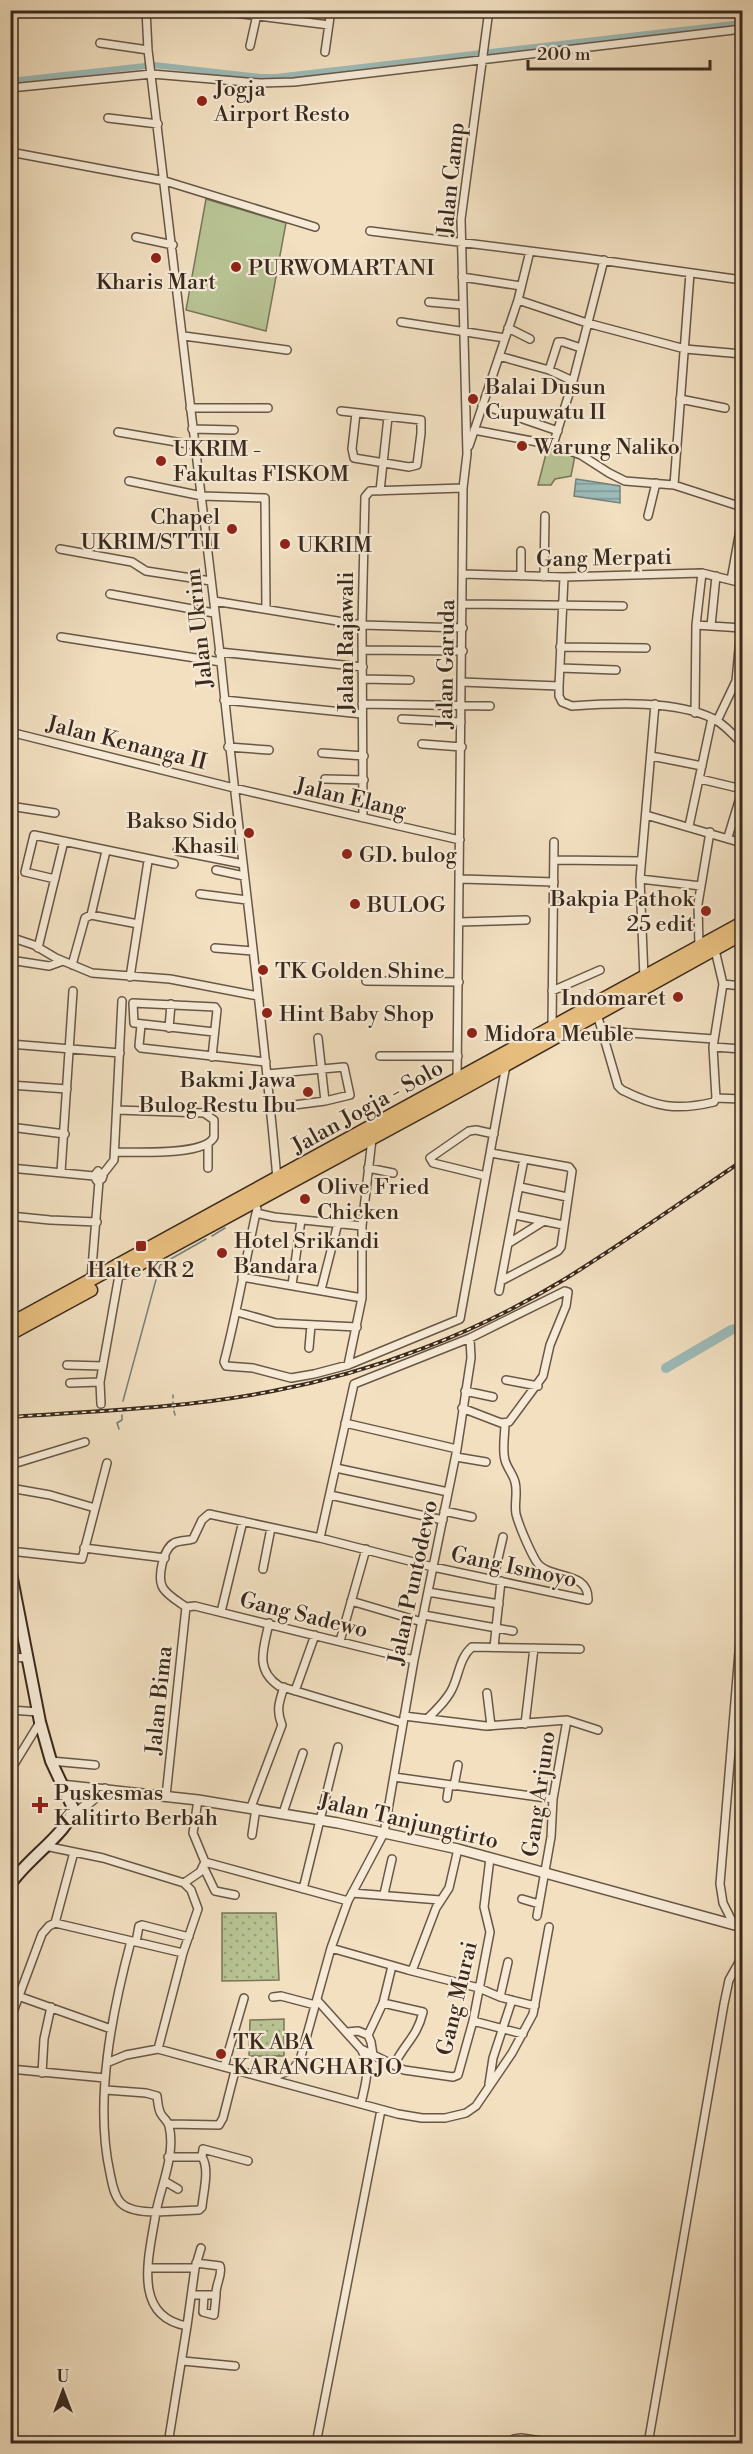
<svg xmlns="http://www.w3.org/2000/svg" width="753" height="2454" viewBox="0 0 753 2454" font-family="'Libre Bodoni',serif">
<defs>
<pattern id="grass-dots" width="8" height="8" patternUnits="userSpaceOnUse" patternTransform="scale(1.5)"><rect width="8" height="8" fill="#b8c394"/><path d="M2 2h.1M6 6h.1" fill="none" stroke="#979e78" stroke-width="1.8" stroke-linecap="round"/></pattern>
<pattern id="water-rules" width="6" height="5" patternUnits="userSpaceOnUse" patternTransform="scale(1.5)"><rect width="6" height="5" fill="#9cbbb9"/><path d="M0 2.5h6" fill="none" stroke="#809896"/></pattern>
</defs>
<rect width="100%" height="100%" fill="#f2e0c1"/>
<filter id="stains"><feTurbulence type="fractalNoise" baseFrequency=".00333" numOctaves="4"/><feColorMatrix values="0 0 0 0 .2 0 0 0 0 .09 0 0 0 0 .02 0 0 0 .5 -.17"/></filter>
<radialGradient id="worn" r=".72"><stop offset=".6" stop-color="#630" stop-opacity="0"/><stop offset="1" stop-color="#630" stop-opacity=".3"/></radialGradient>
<!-- grass -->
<path fill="url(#grass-dots)" stroke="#797658" stroke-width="1.5" d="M 222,1913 L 276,1913 L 279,1980 L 222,1981 Z
M 284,2019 L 284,2056 L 249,2056 L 250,2020 Z"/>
<!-- garden -->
<path fill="#b8c394" stroke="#797658" stroke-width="1.5" d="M 206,199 L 286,223 L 266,331 L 186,310 Z
M 548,446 L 575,455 L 571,476 L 555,479 L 551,485 L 538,485 Z"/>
<!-- water -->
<path fill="url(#water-rules)" stroke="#75817b" stroke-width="1.5" d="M 576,479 L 620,486 L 620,503 L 574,496 Z"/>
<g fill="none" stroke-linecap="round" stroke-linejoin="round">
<!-- stream -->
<path stroke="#75817b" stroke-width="1.5" d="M 212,1236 L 225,1228
M 173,1395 L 173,1398
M 123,1401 L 160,1265 L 206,1239
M 173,1402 L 173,1403
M 174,1406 L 174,1408
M 174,1411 L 175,1415
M 119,1429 L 117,1423 L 122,1420 L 122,1415"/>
<!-- canal -->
<path stroke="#9cbbb9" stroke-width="6" d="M 10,81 L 154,65 L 261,77 L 276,77 L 742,23"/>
<!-- river -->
<path stroke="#9cbbb9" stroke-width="10" d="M 666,1368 L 731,1330 L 742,1327"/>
<!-- minor casing -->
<g stroke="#685746" stroke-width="10">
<path id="minor" d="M 146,10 L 148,50 L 221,662 C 238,835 262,1006 277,1179
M 602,10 L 641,13 L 649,10
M 227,12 L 329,25
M 100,43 L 148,50
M 250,46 L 258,10
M 325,52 L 331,10
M 10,88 L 152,74 L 260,83 L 294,82 L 742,29
M 108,118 L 158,124
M 10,152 L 165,181 L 315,227
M 370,231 L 585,258 L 742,280
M 136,237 L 173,245
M 462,277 L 521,286
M 518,300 L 587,323 L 685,349 L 742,354
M 429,302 L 463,305
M 401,322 L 505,338
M 508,328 L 530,339
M 184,336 L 287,350
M 499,356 L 549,370 L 573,381
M 549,370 L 558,342 L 563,342 L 581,348
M 680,399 L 725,408
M 482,405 L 558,431
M 190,408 L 268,408
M 341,411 L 421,420 L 421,433 L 417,465 L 409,467 L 354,458 L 352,449 L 356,413
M 192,429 L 234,430
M 474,430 L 553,445 L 581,455 L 609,473 L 625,481 L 674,485 L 742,507
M 118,432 L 194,445
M 553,445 L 573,381 L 604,260
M 469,446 L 518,300 L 530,251
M 129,481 L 202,496 L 265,498 L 266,608
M 674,485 L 690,273
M 380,491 L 388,417
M 648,516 L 656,483
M 60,549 L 132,562 L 146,571 L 211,581
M 464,574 L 564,577 L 702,573 L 742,583
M 521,576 L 521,551
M 544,577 L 545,516
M 564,577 L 559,686 L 559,696 L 562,702 L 572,706 C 614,703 676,700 714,719 C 725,725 734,735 742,744
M 731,580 L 742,519
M 110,594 L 214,613
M 214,601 L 362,625 L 463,628
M 464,604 L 623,606
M 696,625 L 742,628
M 711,626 L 716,576
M 61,637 L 221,662
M 560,647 L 646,648
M 363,650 L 463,651
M 219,652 L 363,667
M 560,668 L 616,670
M 363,679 L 410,680
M 462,682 L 559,686
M 224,700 L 362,714
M 362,704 L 490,706
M 695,713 L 696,625 L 702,573
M 402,719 L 461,722
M 717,721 L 736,681 L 741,628
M 10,732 L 234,788 L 460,840
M 422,744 L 462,747
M 228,747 L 269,750
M 322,753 L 364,756
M 651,756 L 702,766
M 325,779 L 364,780
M 700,779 L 742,789
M 10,806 L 55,813
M 646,815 L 742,843
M 363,818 L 362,625 L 365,497 L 370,491 L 463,488
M 689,826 L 712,718
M 728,837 L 742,791
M 106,851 L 91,915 L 138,924
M 177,851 L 243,864
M 555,860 L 641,861
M 216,870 L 244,876
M 55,879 L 25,872 L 34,835 L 174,864
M 461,879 L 554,882
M 640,879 L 701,886
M 200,894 L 247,900
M 10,895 L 14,878
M 459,922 L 526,920
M 10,937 L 34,945 L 56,958 L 92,973 L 170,979 L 258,996
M 699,947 L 698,904 L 710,832
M 38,948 L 64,841
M 215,948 L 253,951
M 10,960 L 49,966 L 63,961
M 72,965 L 85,918 L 91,915
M 130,977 L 148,861
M 644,977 L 640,879 L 655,704
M 366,981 L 459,982
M 723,984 L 742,986
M 552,991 L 600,970
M 597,1014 L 618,1086 L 622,1090 C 656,1107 676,1111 714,1102 L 716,1098 L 713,1047 L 723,984 L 715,950
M 141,1025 L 139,1046 L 141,1048 L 266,1062
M 552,1027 L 554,842
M 169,1028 L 171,1004
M 603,1031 L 714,1039
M 318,1038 L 325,1101
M 10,1044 L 120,1053
M 713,1047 L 742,1049
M 380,1056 L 458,1056
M 212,1057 L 217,1010 L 215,1007 L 133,1003 L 134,1023 L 214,1032
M 267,1074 L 344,1067 L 350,1095 L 325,1101 L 271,1108
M 457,1080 L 463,488 L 467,454 L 461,219 L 489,10
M 10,1085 L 67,1089
M 716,1098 L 742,1099
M 10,1127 L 65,1134
M 115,1152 C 136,1152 205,1156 214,1137 L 214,1120 L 204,1113 L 117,1110
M 491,1153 L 569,1167 L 572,1171 L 561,1247 L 558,1251 L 501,1281
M 10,1168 L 94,1176 L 97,1181 L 102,1179 L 103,1176 L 98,1171 L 94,1176
M 208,1168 L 208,1145
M 368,1168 L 393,1173
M 61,1172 L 73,991
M 103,1174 L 114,1160 L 122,1001
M 486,1176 L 433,1163 L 430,1158 L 469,1131 L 476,1130 L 494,1134
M 520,1187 L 567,1197
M 257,1209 L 256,1213 L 274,1217 L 362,1226
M 256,1213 C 245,1263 237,1313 224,1362 L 226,1366 L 253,1368 L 291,1378 L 314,1374 L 348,1365 L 460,1319 L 506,1065
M 515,1215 L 563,1225
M 10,1216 L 50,1220 L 97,1222
M 509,1243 L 544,1221
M 242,1277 L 362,1298
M 91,1280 L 99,1181
M 292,1285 L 301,1220
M 321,1290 L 338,1223
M 499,1291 L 524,1159
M 237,1312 L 276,1323 L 357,1327
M 309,1348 L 311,1325
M 67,1365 L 103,1366
M 348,1365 L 362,1298 L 362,1226 L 372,1139
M 506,1380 L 538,1386
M 70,1383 L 100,1382
M 465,1391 L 493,1397
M 101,1404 L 100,1382 L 119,1275
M 345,1423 L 457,1449
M 456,1457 L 486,1462
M 10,1465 L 85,1442
M 336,1468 L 448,1492
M 10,1488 L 50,1495 L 95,1508
M 330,1495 L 443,1520
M 444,1511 L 472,1517
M 320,1538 L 354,1384 L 470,1338 L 565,1291 L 568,1292 L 566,1306 L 550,1345 L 543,1376 L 509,1422 L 501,1423 L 462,1408
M 84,1548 L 165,1558
M 10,1551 L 82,1559 L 107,1463
M 263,1569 L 271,1528
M 493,1580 L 503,1537
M 428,1592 L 499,1604
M 351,1601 L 422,1622
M 186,1607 C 178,1601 168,1596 163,1588 C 157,1578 163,1549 174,1543 C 180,1540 187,1541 193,1539 L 202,1520 L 209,1514 L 320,1538 L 433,1567 L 588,1600 C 589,1569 548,1581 536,1561 C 530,1551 519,1526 516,1514 C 514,1504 518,1492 515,1482 C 513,1474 507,1468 505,1460 C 502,1449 505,1435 505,1423
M 186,1607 L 195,1606 L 414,1660
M 221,1612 L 243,1521
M 424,1615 L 513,1631
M 269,1623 C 264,1648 254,1669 279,1686 L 403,1723
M 340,1641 L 366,1549
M 494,1647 L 501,1581
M 10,1657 L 27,1658
M 295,1691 L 315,1635
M 487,1693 L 491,1726
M 10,1710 L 39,1712
M 404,1716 L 486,1726 L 567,1720 L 598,1730
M 428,1718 C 437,1709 448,1699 453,1687 C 459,1674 460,1657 472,1647 L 580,1649
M 525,1724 L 534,1648
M 51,1761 L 95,1765
M 10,1771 L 40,1722
M 394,1777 L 553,1799
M 454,1786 L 458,1765
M 166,1796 L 186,1607
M 447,1798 L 449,1785
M 251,1807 L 282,1725 C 276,1710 279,1702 284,1687
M 283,1813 L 303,1753
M 252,1835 L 256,1808
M 45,1846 L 103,1858 L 184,1883
M 205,1862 L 348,1901
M 203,1866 L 215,1891 L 235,1895
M 303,1889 L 338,1747
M 352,1893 L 440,1900
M 384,1894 L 392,1859
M 522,1899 L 539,1904
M 537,1916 L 551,1837 L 553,1799 L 567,1720
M 55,1923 L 183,1953
M 734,1925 L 723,1903 L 720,1884 L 742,1616
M 131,1941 C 112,2012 94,2101 110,2173 C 112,2183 114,2196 121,2203 C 129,2211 145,2212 156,2212 C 150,2253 130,2316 187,2326 L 168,2444
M 136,1942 L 139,1926 L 142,1925 L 189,1937
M 331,1948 L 408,1970 L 479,1988 L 500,1997 L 535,2006
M 412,1971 L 436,1908 L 449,1888 L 458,1849
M 18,1996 L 111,2029
M 273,1997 L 281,1996 L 315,2005
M 500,1997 L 508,1962
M 317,2000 L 361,2049 C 372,2067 365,2084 361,2104
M 383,2003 L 423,2012 C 417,2037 405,2043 394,2065
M 10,2020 L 42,1934 L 49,1926 L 55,1923 L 74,1852
M 473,2021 L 523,2034
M 347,2032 L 358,2031 L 368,2035 L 383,2003 L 392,1966
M 368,2035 L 371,2042 L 373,2055
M 158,2049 L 183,1953 L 198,1909 L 191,1890 L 184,1883 L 200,1872 L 205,1862 L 193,1833 L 198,1800
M 361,2049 L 404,2070 L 453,2077 L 458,2075 L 473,2021 L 490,1932 L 484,1907 L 490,1858
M 109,2062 L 126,2055 L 158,2049 L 398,2114 L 422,2118 L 445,2118 L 466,2113 L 476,2106 L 512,2053 L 533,2014 L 549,1927
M 224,2067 L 244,1998
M 10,2069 L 105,2078
M 42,2073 L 44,2039 L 51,2007
M 269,2079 L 293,2069 L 300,2060 L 331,1948 L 348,1901 L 384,1833 L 414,1660 L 457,1449 L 471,1358 L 470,1338
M 489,2084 L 493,2058 L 512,2000
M 106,2090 L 146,2093 L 157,2096 C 158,2103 158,2109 161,2114 C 164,2119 168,2121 169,2126 C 176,2153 161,2186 156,2212 L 199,2210 L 202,2207 C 203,2193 210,2169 202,2157 L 168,2157
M 169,2124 L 219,2125 L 223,2118 L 235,2071
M 202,2157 L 203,2149 L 248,2161
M 166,2182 L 178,2189
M 149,2268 L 195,2268 L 201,2248
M 192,2295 L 216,2295 C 215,2285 223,2275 220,2266 L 196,2263
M 204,2295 L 203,2312 L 214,2315 L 216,2295
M 187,2326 L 195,2268
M 183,2361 L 235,2366
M 316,2444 L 381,2110
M 513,2444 L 514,2439 L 521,2438 L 563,2444
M 648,2444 L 724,2004 L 729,1980 L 742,1957"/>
</g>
<!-- tertiary casing -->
<g stroke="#685746" stroke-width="12">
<path id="tertiary" d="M 61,1785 L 198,1800 L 338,1823 L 458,1849 L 742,1927
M 73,1812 L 79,1811 L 105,1789"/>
</g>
<!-- secondary casing -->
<g stroke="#3a291d" stroke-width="14">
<path id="secondary" d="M 10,1568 L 40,1722 L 51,1761 L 73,1808 C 72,1830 23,1862 10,1885"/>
</g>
<!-- trunk casing -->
<g stroke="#3a291d" stroke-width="15">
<path id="trunk" d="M 125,1272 L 437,1103 L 742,934
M 10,1324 L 742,923
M 10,1334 L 91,1290"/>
</g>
<!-- minor -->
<use href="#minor" stroke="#f7ebd7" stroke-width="7"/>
<!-- tertiary -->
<use href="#tertiary" stroke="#f7ebd7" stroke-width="9"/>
<!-- secondary -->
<use href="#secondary" stroke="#f7ebd7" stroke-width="10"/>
<!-- trunk -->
<use href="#trunk" stroke="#e9c080" stroke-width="12"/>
<!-- rail casing -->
<g stroke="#3a291d" stroke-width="4">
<path id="rail" d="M 10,1417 C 98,1411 187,1408 273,1391 C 374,1372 476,1333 565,1279 C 625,1242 684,1200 742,1161"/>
</g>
<!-- rail -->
<use href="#rail" stroke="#f7ebd7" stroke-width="1.5" stroke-dasharray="4.5" stroke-linecap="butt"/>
</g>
<!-- markers -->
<g fill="#8f2418" stroke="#f7ebd7" stroke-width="2">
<circle cx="202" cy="101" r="6"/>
<circle cx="156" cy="258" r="6"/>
<circle cx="236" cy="267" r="6"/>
<circle cx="473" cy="399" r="6"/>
<circle cx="522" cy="446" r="6"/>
<circle cx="161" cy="461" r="6"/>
<circle cx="232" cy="529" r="6"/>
<circle cx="285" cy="544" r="6"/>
<circle cx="249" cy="833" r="6"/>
<circle cx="347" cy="854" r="6"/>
<circle cx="355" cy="904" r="6"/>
<circle cx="706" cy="911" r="6"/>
<circle cx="263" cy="970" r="6"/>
<circle cx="678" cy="997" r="6"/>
<circle cx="267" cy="1013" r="6"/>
<circle cx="472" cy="1033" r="6"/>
<circle cx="308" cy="1092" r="6"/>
<circle cx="305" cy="1199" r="6"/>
<rect x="135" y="1240" width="12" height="12" rx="3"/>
<circle cx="222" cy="1253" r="6"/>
<path d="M37 1796h6v6h6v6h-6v6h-6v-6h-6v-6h6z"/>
<circle cx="221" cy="2054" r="6"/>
</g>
<g text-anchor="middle" stroke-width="4.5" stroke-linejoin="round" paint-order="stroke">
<!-- poi labels -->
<g font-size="22" fill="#3a291d" stroke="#f7ebd7" text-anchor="start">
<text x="214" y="96">Jogja<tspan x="214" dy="25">Airport Resto</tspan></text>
<text x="248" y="275">PURWOMARTANI</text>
<text x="156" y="289" text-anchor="middle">Kharis Mart</text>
<text x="485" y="394">Balai Dusun<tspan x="485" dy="25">Cupuwatu II</tspan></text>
<text x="534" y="454">Warung Naliko</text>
<text x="173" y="456">UKRIM -<tspan x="173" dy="25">Fakultas FISKOM</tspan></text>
<text x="220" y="524" text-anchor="end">Chapel<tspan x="220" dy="25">UKRIM/STTII</tspan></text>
<text x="297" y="552">UKRIM</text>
<text x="237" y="828" text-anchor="end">Bakso Sido<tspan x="237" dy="25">Khasil</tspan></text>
<text x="359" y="862">GD. bulog</text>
<text x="694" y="906" text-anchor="end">Bakpia Pathok<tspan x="694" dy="25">25 edit</tspan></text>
<text x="367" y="912">BULOG</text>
<text x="275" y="978">TK Golden Shine</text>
<text x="666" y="1005" text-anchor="end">Indomaret</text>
<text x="279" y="1021">Hint Baby Shop</text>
<text x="484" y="1041">Midora Meuble</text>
<text x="296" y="1087" text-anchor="end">Bakmi Jawa<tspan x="296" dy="25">Bulog Restu Ibu</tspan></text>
<text x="317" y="1194">Olive Fried<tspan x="317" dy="25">Chicken</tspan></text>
<text x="234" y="1248">Hotel Srikandi<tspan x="234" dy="25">Bandara</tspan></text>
<text x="141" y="1277" text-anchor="middle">Halte KR 2</text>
<text x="54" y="1800">Puskesmas<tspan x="54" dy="25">Kalitirto Berbah</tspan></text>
<text x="233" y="2049">TK ABA<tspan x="233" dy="25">KARANGHARJO</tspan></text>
</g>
<!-- street labels -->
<g font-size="22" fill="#3a291d" stroke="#f7ebd7">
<text transform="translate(450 179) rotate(-84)" y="8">Jalan Camp</text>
<text transform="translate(604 557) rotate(-1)" y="8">Gang Merpati</text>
<text transform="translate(198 628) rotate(-96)" y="8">Jalan Ukrim</text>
<text transform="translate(345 642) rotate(-90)" y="8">Jalan Rajawali</text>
<text transform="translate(445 664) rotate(-89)" y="8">Jalan Garuda</text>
<text transform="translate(127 742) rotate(14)" y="8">Jalan Kenanga II</text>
<text transform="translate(351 797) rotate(13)" y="8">Jalan Elang</text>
<text transform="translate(367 1106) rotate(-29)" y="8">Jalan Jogja - Solo</text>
<text transform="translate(514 1566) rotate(12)" y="8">Gang Ismoyo</text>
<text transform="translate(412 1582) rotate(-78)" y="8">Jalan Puntodewo</text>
<text transform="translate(304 1614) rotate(14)" y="8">Gang Sadewo</text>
<text transform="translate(158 1700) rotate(-84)" y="8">Jalan Bima</text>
<text transform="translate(538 1794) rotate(-82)" y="8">Gang Arjuno</text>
<text transform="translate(409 1820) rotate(13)" y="8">Jalan Tanjungtirto</text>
<text transform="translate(456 1998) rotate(-77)" y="8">Gang Murai</text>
</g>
</g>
<!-- margin -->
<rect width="753" height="2454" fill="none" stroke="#f2e0c1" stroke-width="36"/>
<rect x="12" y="12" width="729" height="2430" fill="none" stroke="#3a291d" stroke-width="3"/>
<rect x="18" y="18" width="717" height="2418" fill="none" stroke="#3a291d" stroke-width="1.5"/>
<!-- north arrow -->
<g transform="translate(63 2391)" stroke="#f7ebd7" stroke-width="4.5" paint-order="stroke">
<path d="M0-4.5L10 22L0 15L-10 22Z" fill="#3a291d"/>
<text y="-9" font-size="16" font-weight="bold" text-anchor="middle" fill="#3a291d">U</text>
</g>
<!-- scale -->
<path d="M528 60v9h182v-9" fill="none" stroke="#3a291d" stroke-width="3"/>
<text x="537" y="60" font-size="18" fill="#3a291d" stroke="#f7ebd7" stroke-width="4.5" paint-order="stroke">200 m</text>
<rect width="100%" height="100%" filter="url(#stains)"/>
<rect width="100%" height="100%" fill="url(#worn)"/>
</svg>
